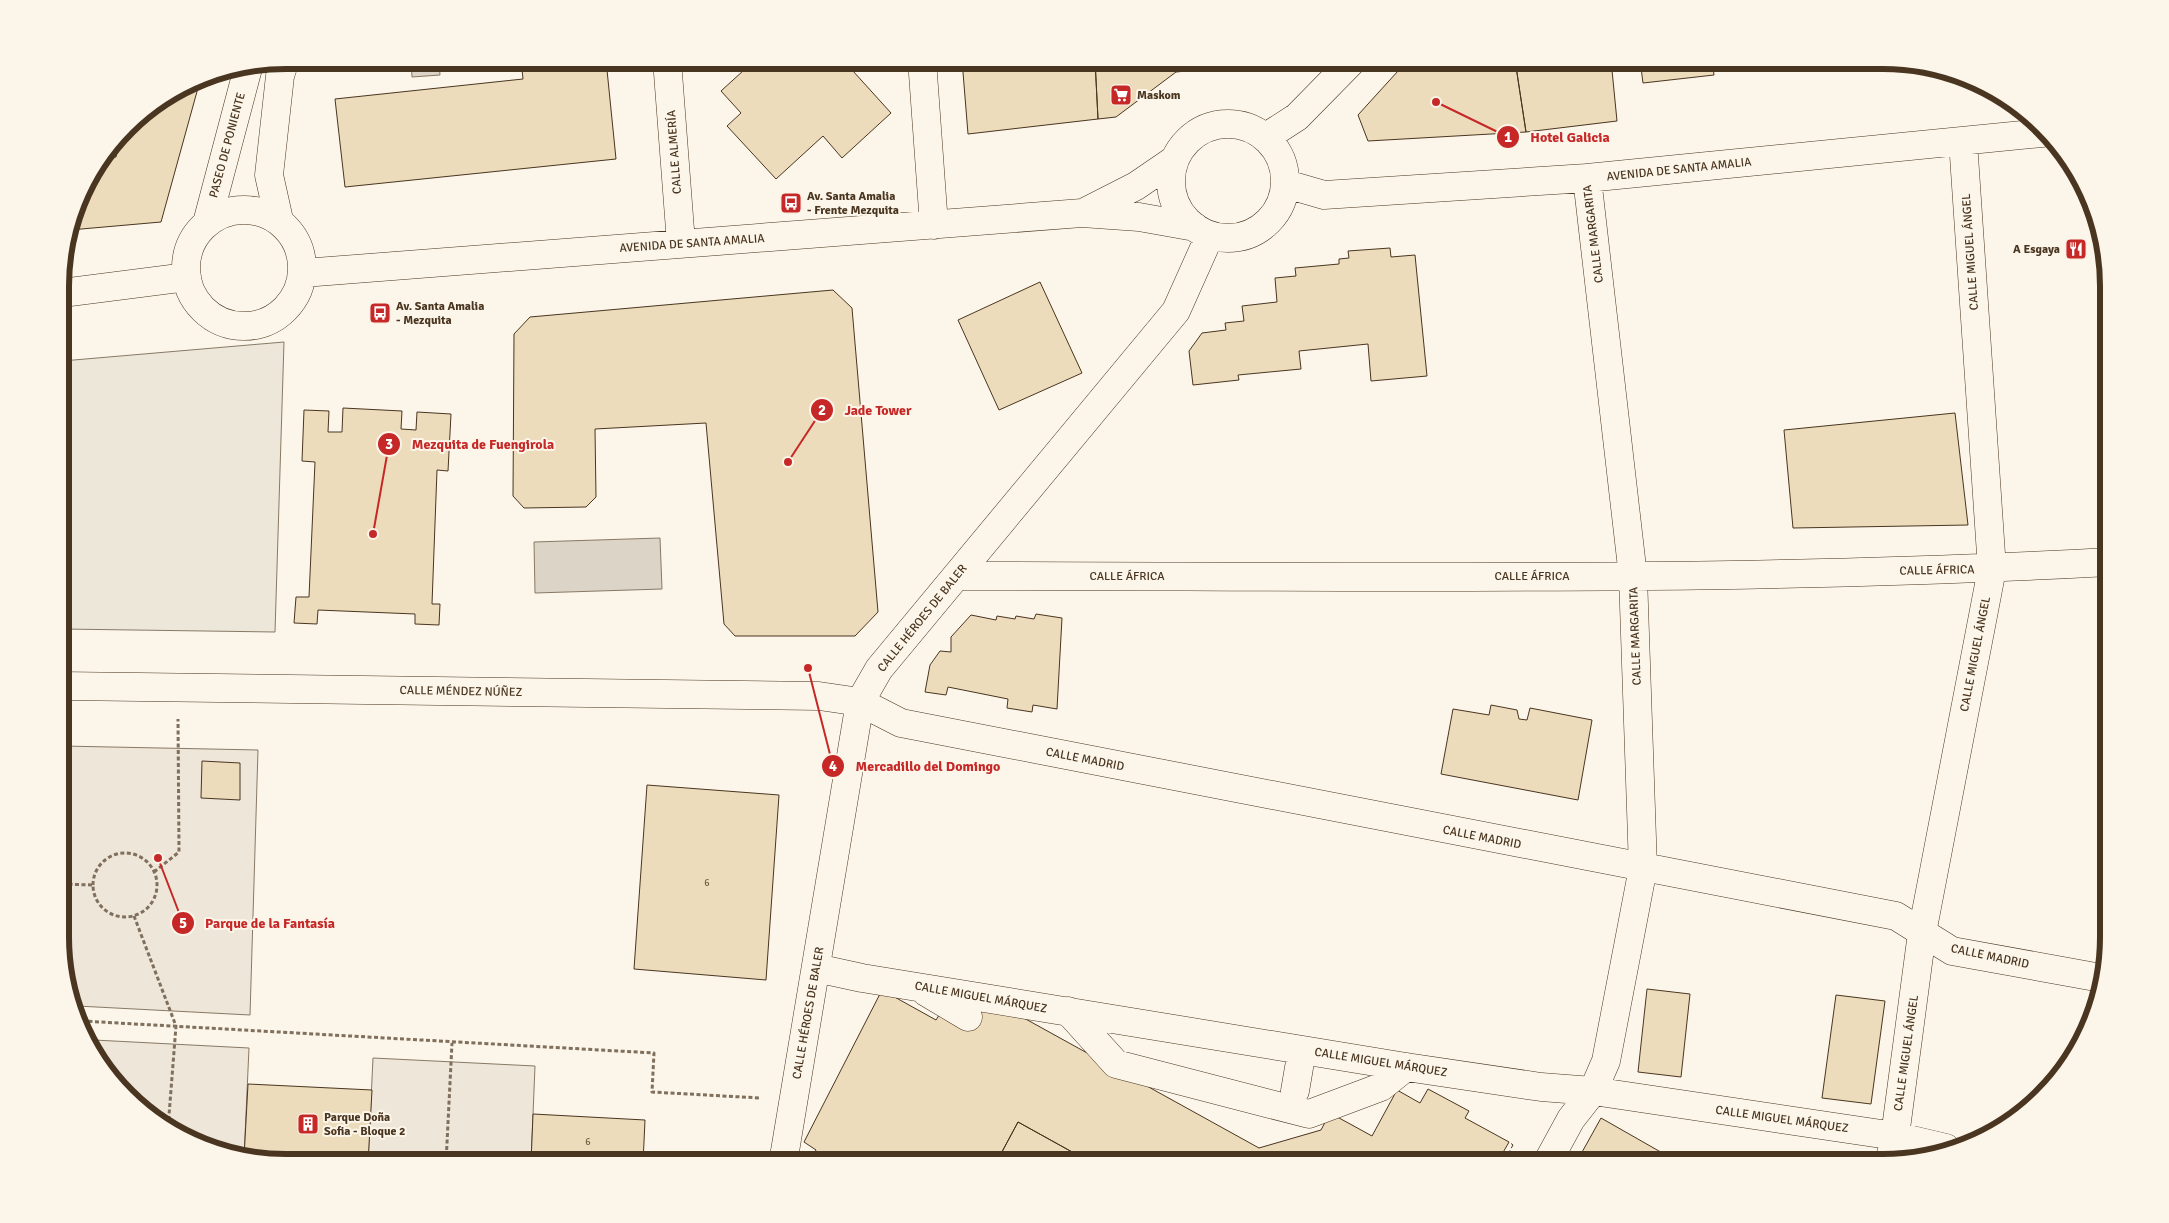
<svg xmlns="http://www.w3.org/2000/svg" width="2169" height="1223" viewBox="0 0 2169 1223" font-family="Signika,sans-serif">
<rect width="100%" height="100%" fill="#fbf6e9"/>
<!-- green -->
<path fill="#ede6d9" stroke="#887966" d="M 62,746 L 258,750 L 250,1015 L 77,1006 L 62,966 Z
M 94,1040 L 249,1048 L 244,1158 L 227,1155 L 173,1133 L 98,1063 L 93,1049 Z
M 373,1058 L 535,1066 L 531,1163 L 368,1163 Z"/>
<!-- parking -->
<path fill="#ede7d9" stroke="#887966" d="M 284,342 L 275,632 L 62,629 L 62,361 Z"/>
<!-- water -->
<path fill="#dcd4c6" stroke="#887966" d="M 411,60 L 439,60 L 440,75 L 412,77 Z
M 660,538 L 662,589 L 535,593 L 534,542 Z"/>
<!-- building -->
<path fill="#ecdcbc" stroke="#4a3520" d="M 521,60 L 606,60 L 616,159 L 345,187 L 335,99 L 523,79 Z
M 736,60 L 843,60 L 891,113 L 842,158 L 823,136 L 776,179 L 727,126 L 741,113 L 721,91 L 744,70 Z
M 962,60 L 1095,60 L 1098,119 L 968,134 Z
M 1095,60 L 1249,60 L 1239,66 L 1176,72 L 1116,117 L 1098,119 Z
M 1408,60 L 1515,60 L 1526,132 L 1368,141 L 1358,115 Z
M 1515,60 L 1611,60 L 1617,121 L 1526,132 Z
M 1640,60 L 1712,60 L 1714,75 L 1643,83 Z
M 201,77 L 161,222 L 70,230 L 83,186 L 104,158 L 116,157 L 120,138 L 137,116 Z
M 1390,248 L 1391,257 L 1415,255 L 1427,376 L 1371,381 L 1368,344 L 1299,351 L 1301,369 L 1238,375 L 1239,380 L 1193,385 L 1189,351 L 1202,333 L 1226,330 L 1225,323 L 1244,321 L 1242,306 L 1277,302 L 1275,278 L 1296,276 L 1295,268 L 1339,264 L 1339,259 L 1349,258 L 1348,251 Z
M 1040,282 L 1082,373 L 999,410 L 958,320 Z
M 833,290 L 852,308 L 878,612 L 855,636 L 735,636 L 724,624 L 706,423 L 595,429 L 596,497 L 586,507 L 524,508 L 513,496 L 514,334 L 530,317 Z
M 343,408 L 402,411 L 401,429 L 416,430 L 417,412 L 451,414 L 448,471 L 437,470 L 432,604 L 440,604 L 439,625 L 415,624 L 415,614 L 318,610 L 317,624 L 294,623 L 296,597 L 309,597 L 315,462 L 302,461 L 304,410 L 329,411 L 328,432 L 342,432 Z
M 1955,413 L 1968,525 L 1793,528 L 1784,430 Z
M 1036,614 L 1062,618 L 1057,709 L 1033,705 L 1032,712 L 1007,708 L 1008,699 L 948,687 L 946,695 L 925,692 L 930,665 L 940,651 L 951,652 L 951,637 L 971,615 L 996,620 L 997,616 L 1015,619 L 1016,616 L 1034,619 Z
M 1491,705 L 1517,710 L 1519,719 L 1527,720 L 1530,708 L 1592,720 L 1578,800 L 1441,774 L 1453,709 L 1489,715 Z
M 202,761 L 240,763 L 240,800 L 201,798 Z
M 647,785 L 779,795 L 766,980 L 634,969 Z
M 1647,989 L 1690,994 L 1681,1077 L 1638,1072 Z
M 882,990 L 936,1020 L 941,1012 L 974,1006 L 1013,1012 L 1259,1148 L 1321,1130 L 1330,1113 L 1372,1136 L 1397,1090 L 1420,1103 L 1428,1089 L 1469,1111 L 1465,1118 L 1509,1142 L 1497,1163 L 1092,1163 L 1018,1122 L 996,1163 L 810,1163 L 816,1150 L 804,1142 Z
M 1836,995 L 1885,1001 L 1871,1104 L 1822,1098 Z
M 248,1084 L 372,1090 L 368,1163 L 286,1163 L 244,1158 Z
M 533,1114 L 645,1120 L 643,1163 L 531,1163 Z
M 1601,1118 L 1680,1163 L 1576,1163 Z
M 1018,1122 L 1092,1163 L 996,1163 Z
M 1698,1155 L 1712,1163 L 1694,1163 Z"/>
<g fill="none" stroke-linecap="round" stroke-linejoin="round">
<!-- minor casing -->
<g stroke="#4a3520" stroke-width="29">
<path id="minor" d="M 667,60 L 681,243
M 922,60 L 934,225
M1171 181a57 57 0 1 1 114 0a57 57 0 1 1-114 0Z
M 1266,137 L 1297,117 L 1353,60
M 1286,184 L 1324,195 L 1587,178 L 2042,133
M186 268a58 58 0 1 1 116 0a58 58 0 1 1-116 0Z
M 1083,213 L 1136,186 L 1174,160
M 279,220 L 269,175 L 280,76 L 285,60
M 207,223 L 248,68
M 303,273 L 1082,213 L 1139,217 L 1195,227
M 62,293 L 187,277
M 956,576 C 1340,576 1725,583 2109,562
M 62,686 L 819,696 L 860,702 L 901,723 L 1896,916 L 1952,951 L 2101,978
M 816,968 L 862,978 L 1406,1067 L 1541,1087 L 1593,1091 L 1895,1136 L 1946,1148
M 926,992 L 968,1017
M 1068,1011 L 1116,1064 L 1309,1114 L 1381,1087 L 1406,1067
M 1295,1091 L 1302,1050
M 783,1163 L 860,702 L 879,669 L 1176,311 L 1210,235
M 1547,1163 L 1571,1119 L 1593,1091 L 1606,1061 L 1643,868 L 1633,576 L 1587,178
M 1889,1163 L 1895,1136 L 1922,933 L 1992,569 L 1963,141"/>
</g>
<!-- path -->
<path stroke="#7f6f5c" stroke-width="3" stroke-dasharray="4 2.5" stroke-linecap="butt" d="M93 885a32 32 0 1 1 64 0a32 32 0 1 1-64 0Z
M 154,872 L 179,852 L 178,719
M 62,884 L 93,885
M 134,916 L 176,1026 L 168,1128
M 82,1021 L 654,1053 L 652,1092 L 760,1098
M 446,1163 L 452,1043"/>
<!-- minor -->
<use href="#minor" stroke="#fbf6e9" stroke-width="28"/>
<!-- fence -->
<path stroke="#4a3520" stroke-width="1" stroke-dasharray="6 2.5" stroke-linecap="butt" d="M 1503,1163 L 1513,1145 L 1509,1142"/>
</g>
<!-- icons -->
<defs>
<g id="supermarket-square" transform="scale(1.125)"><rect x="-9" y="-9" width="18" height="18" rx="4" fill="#c62828" stroke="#fbf6e9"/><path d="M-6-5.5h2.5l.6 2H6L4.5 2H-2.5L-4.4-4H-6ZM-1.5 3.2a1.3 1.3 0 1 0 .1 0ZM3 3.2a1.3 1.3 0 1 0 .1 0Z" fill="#fff"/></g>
<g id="bus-square" transform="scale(1.125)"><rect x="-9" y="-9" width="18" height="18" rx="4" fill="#c62828" stroke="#fbf6e9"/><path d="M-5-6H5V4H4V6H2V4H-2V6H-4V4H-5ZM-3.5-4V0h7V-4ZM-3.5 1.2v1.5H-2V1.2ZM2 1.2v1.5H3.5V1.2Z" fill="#fff"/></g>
<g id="restaurant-square" transform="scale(1.125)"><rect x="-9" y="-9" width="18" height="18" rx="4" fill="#c62828" stroke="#fbf6e9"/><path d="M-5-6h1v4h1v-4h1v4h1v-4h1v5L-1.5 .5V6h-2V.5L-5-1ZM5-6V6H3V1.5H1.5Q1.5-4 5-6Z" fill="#fff"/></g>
<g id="building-square" transform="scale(1.125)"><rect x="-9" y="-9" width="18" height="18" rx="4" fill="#c62828" stroke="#fbf6e9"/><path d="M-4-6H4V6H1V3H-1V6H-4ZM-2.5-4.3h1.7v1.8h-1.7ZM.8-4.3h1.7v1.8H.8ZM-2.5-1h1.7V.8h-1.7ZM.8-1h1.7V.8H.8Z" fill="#fff"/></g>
</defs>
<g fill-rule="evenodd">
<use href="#supermarket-square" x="1121" y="95"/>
<use href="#bus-square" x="791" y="203"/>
<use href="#restaurant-square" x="2076" y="249"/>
<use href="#bus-square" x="380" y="313"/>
<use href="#building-square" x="308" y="1124"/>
</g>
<g text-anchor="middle" stroke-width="4" stroke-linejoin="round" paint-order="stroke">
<!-- number labels -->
<g font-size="10" fill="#725f47">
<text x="707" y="886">6</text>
<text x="588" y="1145">6</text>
</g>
<!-- poi labels -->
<g font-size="12" font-weight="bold" fill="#4a3520" stroke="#fbf6e9" text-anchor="start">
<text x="1137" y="99">Maskom</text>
<text x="807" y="200">Av. Santa Amalia<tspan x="807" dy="14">- Frente Mezquita</tspan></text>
<text x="2060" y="253" text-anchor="end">A Esgaya</text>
<text x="396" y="310">Av. Santa Amalia<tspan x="396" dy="14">- Mezquita</tspan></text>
<text x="324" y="1121">Parque Doña<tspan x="324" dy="14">Sofia - Bloque 2</tspan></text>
</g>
<!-- street labels -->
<g font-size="12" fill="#4a3520" stroke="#fbf6e9">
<text transform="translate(227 145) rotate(-75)" y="4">PASEO DE PONIENTE</text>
<text transform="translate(674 152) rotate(-94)" y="4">CALLE ALMERÍA</text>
<text transform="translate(1679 169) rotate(-6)" y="4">AVENIDA DE SANTA AMALIA</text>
<text transform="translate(1593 234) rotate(-97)" y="4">CALLE MARGARITA</text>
<text transform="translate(692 243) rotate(-4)" y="4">AVENIDA DE SANTA AMALIA</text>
<text transform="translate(1970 252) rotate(-94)" y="4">CALLE MIGUEL ÁNGEL</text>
<text transform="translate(1937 570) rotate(-1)" y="4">CALLE ÁFRICA</text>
<text x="1127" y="580">CALLE ÁFRICA</text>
<text x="1532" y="580">CALLE ÁFRICA</text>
<text transform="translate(922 618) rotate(-51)" y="4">CALLE HÉROES DE BALER</text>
<text transform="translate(1635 636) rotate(-92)" y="4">CALLE MARGARITA</text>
<text transform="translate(1975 654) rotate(-79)" y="4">CALLE MIGUEL ÁNGEL</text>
<text transform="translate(461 691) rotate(1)" y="4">CALLE MÉNDEZ NÚÑEZ</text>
<text transform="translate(1085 759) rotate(11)" y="4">CALLE MADRID</text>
<text transform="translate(1482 837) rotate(11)" y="4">CALLE MADRID</text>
<text transform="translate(1990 956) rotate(12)" y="4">CALLE MADRID</text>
<text transform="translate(981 997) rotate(10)" y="4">CALLE MIGUEL MÁRQUEZ</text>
<text transform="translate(808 1013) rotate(-80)" y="4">CALLE HÉROES DE BALER</text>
<text transform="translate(1906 1053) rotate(-82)" y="4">CALLE MIGUEL ÁNGEL</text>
<text transform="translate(1381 1062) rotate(9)" y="4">CALLE MIGUEL MÁRQUEZ</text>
<text transform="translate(1782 1119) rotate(8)" y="4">CALLE MIGUEL MÁRQUEZ</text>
</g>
</g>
<!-- crop -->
<path d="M0 0H2169V1223H0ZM286 69H1883A217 217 0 0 1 2100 286V937A217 217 0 0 1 1883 1154H286A217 217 0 0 1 69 937V286A217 217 0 0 1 286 69Z" fill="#fbf6e9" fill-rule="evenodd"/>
<path fill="none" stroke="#4a3520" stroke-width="6" d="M286 69H1883A217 217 0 0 1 2100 286V937A217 217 0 0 1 1883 1154H286A217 217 0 0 1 69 937V286A217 217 0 0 1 286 69Z"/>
<!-- callouts -->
<path fill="none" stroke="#c62828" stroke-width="2" d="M1436 102L1508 137M788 462L822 410M373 534L389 444M808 668L833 766M158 858L183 923"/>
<g fill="#c62828" stroke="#fbf6e9" stroke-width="2">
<circle cx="1436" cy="102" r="5"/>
<circle cx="788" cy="462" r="5"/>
<circle cx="373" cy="534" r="5"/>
<circle cx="808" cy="668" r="5"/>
<circle cx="158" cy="858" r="5"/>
<circle cx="1508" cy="137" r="12"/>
<circle cx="822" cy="410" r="12"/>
<circle cx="389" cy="444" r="12"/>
<circle cx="833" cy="766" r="12"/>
<circle cx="183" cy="923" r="12"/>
</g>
<g font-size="15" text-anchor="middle" font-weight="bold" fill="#fff">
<text x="1508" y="142">1</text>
<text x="822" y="415">2</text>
<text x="389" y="449">3</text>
<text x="833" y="771">4</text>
<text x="183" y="928">5</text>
</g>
<g font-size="14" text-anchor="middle" font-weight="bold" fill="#c62828" stroke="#fbf6e9" stroke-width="4" stroke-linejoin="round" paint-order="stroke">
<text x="1570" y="142">Hotel Galicia</text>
<text x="878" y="415">Jade Tower</text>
<text x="483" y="449">Mezquita de Fuengirola</text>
<text x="928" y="771">Mercadillo del Domingo</text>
<text x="270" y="928">Parque de la Fantasía</text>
</g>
</svg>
